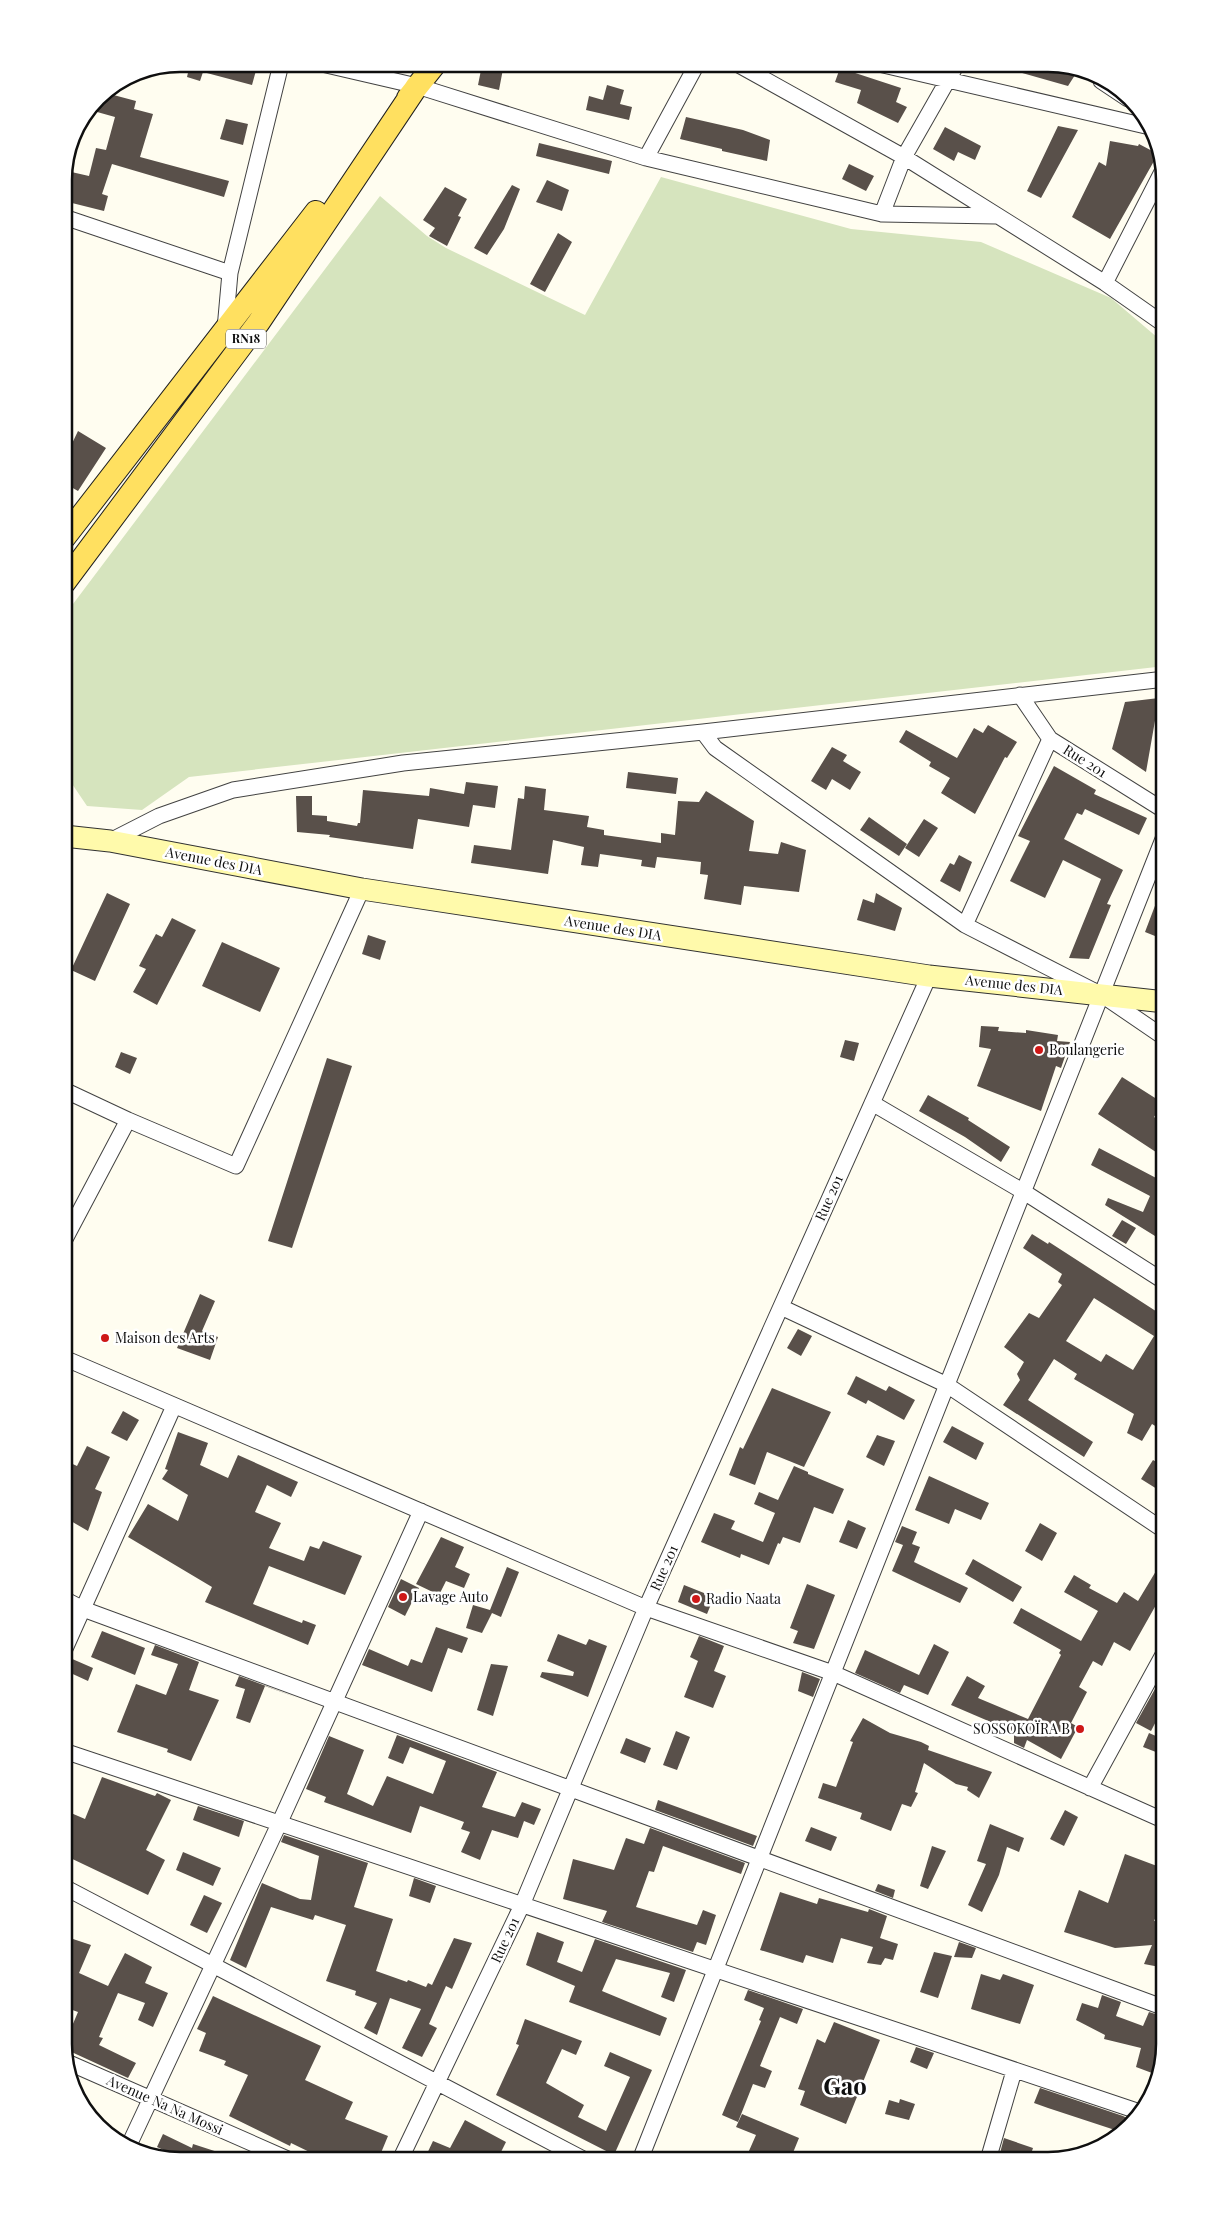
<svg xmlns="http://www.w3.org/2000/svg" width="1229" height="2224" viewBox="0 0 1229 2224" font-family="'Playfair Display',serif">
<rect width="100%" height="100%" fill="#fffdf0"/>
<!-- cemetery -->
<path fill="#d6e4be" d="M 661,177 L 851,229 L 981,242 L 1111,298 L 1165,344 L 1165,666 L 189,777 L 142,810 L 87,806 L 64,772 L 64,616 L 380,196 L 427,236 L 446,248 L 585,315 Z"/>
<!-- building -->
<path fill="#59504a" fill-rule="evenodd" d="M 190,64 L 245,64 L 257,67 L 252,85 L 203,72 L 200,81 L 187,77 Z
M 1006,64 L 1056,64 L 1075,75 L 1068,86 L 1005,68 Z
M 482,65 L 503,69 L 499,90 L 478,85 Z
M 840,68 L 901,88 L 896,102 L 907,107 L 898,123 L 857,103 L 861,90 L 835,82 Z
M 607,85 L 624,90 L 620,104 L 632,107 L 629,120 L 586,110 L 589,96 L 603,100 Z
M 106,93 L 136,101 L 134,109 L 153,114 L 140,157 L 229,181 L 224,197 L 112,164 L 102,194 L 108,196 L 104,211 L 64,201 L 64,184 L 67,171 L 89,176 L 96,148 L 106,150 L 115,117 L 90,110 L 98,98 Z
M 686,117 L 743,130 L 770,140 L 767,161 L 722,151 L 722,149 L 680,139 Z
M 226,119 L 248,124 L 243,145 L 220,139 Z
M 1058,126 L 1078,130 L 1041,198 L 1027,191 Z
M 945,127 L 981,146 L 975,160 L 958,152 L 954,161 L 933,149 Z
M 1110,141 L 1138,146 L 1139,144 L 1158,154 L 1110,239 L 1072,217 L 1099,162 L 1106,166 Z
M 539,143 L 612,161 L 609,174 L 536,156 Z
M 849,164 L 874,176 L 866,191 L 842,179 Z
M 547,180 L 569,190 L 562,211 L 536,202 Z
M 512,185 L 520,189 L 504,229 L 487,255 L 474,248 Z
M 445,187 L 467,199 L 458,216 L 461,217 L 447,246 L 429,236 L 435,228 L 423,220 Z
M 558,233 L 572,242 L 545,292 L 530,284 Z
M 78,431 L 106,448 L 78,491 L 64,483 L 64,450 L 68,452 Z
M 1159,698 L 1146,772 L 1112,749 L 1125,702 Z
M 988,725 L 1017,742 L 1007,758 L 1005,757 L 975,814 L 941,793 L 950,778 L 929,766 L 931,762 L 899,742 L 906,730 L 957,758 L 974,728 L 983,733 Z
M 832,747 L 847,755 L 843,761 L 861,772 L 850,790 L 832,779 L 826,790 L 811,781 Z
M 1054,766 L 1096,790 L 1094,794 L 1147,818 L 1139,835 L 1085,809 L 1082,815 L 1077,813 L 1064,839 L 1123,870 L 1107,904 L 1111,905 L 1089,959 L 1069,958 L 1101,879 L 1063,860 L 1045,898 L 1010,881 L 1030,841 L 1018,836 Z
M 628,772 L 678,778 L 676,794 L 626,788 Z
M 466,782 L 498,786 L 495,808 L 473,805 L 469,827 L 418,819 L 413,849 L 329,837 L 330,835 L 297,832 L 296,796 L 312,796 L 312,815 L 327,816 L 327,821 L 357,826 L 358,823 L 360,823 L 363,790 L 429,796 L 430,788 L 464,794 Z
M 525,786 L 546,789 L 544,810 L 589,816 L 587,827 L 604,830 L 604,835 L 661,843 L 661,833 L 675,835 L 678,801 L 699,802 L 706,791 L 754,821 L 749,851 L 778,854 L 781,842 L 806,850 L 799,892 L 744,886 L 741,905 L 704,899 L 708,875 L 700,874 L 701,862 L 657,857 L 655,868 L 641,866 L 642,860 L 600,854 L 598,867 L 581,865 L 584,847 L 553,840 L 548,874 L 471,863 L 474,845 L 511,850 L 518,798 L 524,799 Z
M 869,817 L 907,844 L 899,856 L 860,830 Z
M 924,819 L 938,828 L 919,857 L 905,848 Z
M 959,855 L 972,862 L 960,892 L 940,881 L 950,863 L 954,865 Z
M 1164,882 L 1165,882 L 1165,940 L 1145,932 Z
M 107,893 L 130,904 L 95,981 L 71,970 Z
M 876,893 L 902,908 L 895,931 L 857,920 L 863,899 L 874,903 Z
M 172,918 L 196,930 L 157,1005 L 133,992 L 146,969 L 139,966 L 156,934 L 162,937 Z
M 368,935 L 386,941 L 380,960 L 362,954 Z
M 222,942 L 280,968 L 260,1012 L 202,986 Z
M 981,1026 L 999,1027 L 998,1031 L 1026,1033 L 1026,1030 L 1058,1035 L 1057,1041 L 1070,1042 L 1061,1068 L 1056,1066 L 1041,1111 L 977,1086 L 991,1049 L 979,1047 Z
M 845,1040 L 859,1043 L 854,1061 L 840,1057 Z
M 121,1052 L 137,1058 L 130,1074 L 115,1067 Z
M 327,1058 L 352,1066 L 292,1248 L 268,1241 Z
M 1122,1077 L 1163,1103 L 1154,1117 L 1165,1124 L 1165,1158 L 1098,1114 Z
M 928,1095 L 969,1118 L 968,1120 L 1010,1147 L 1001,1162 L 965,1137 L 919,1111 Z
M 1099,1148 L 1158,1179 L 1165,1164 L 1165,1220 L 1155,1236 L 1105,1205 L 1108,1198 L 1143,1212 L 1150,1196 L 1091,1165 Z
M 1122,1220 L 1136,1228 L 1126,1244 L 1112,1236 Z
M 1032,1234 L 1048,1244 L 1049,1242 L 1165,1317 L 1165,1432 L 1152,1424 L 1142,1441 L 1127,1433 L 1134,1414 L 1074,1379 L 1077,1374 L 1054,1359 L 1028,1400 L 1093,1442 L 1084,1457 L 1003,1405 L 1020,1380 L 1017,1374 L 1024,1362 L 1004,1347 L 1029,1313 L 1039,1318 L 1062,1285 L 1058,1282 L 1062,1274 L 1023,1248 ZM 1094,1298 L 1154,1336 L 1133,1370 L 1106,1354 L 1101,1362 L 1066,1341 Z
M 200,1294 L 215,1301 L 202,1331 L 218,1337 L 210,1360 L 177,1348 Z
M 798,1329 L 812,1336 L 801,1356 L 787,1348 Z
M 856,1376 L 886,1391 L 889,1386 L 915,1400 L 904,1420 L 868,1400 L 866,1404 L 847,1394 Z
M 772,1388 L 831,1412 L 804,1467 L 767,1452 L 755,1485 L 729,1475 L 740,1447 L 743,1449 Z
M 123,1411 L 139,1420 L 127,1441 L 111,1433 Z
M 952,1426 L 984,1443 L 976,1460 L 943,1442 Z
M 178,1432 L 208,1443 L 200,1465 L 228,1478 L 238,1455 L 298,1482 L 291,1497 L 267,1485 L 255,1512 L 281,1523 L 269,1548 L 304,1561 L 310,1546 L 319,1549 L 323,1541 L 362,1556 L 345,1595 L 269,1566 L 253,1604 L 302,1623 L 303,1620 L 316,1625 L 308,1645 L 205,1602 L 212,1587 L 128,1537 L 148,1504 L 178,1521 L 188,1495 L 162,1479 L 168,1470 L 165,1469 Z
M 877,1435 L 895,1441 L 884,1466 L 866,1457 Z
M 87,1446 L 110,1457 L 95,1489 L 102,1492 L 88,1531 L 64,1517 L 64,1460 L 77,1466 Z
M 1153,1460 L 1165,1467 L 1165,1494 L 1141,1479 Z
M 794,1466 L 808,1472 L 808,1474 L 844,1489 L 833,1514 L 814,1507 L 800,1543 L 783,1537 L 780,1544 L 778,1543 L 769,1565 L 741,1554 L 740,1558 L 701,1542 L 714,1513 L 735,1521 L 731,1529 L 763,1542 L 775,1513 L 754,1504 L 759,1492 L 778,1500 Z
M 929,1476 L 989,1503 L 981,1520 L 955,1509 L 949,1524 L 915,1510 Z
M 848,1520 L 866,1528 L 857,1549 L 839,1542 Z
M 1040,1523 L 1057,1533 L 1042,1561 L 1025,1551 Z
M 902,1526 L 917,1532 L 912,1544 L 920,1547 L 914,1562 L 968,1588 L 960,1603 L 892,1571 L 903,1545 L 895,1542 Z
M 441,1537 L 464,1547 L 455,1567 L 470,1574 L 464,1588 L 446,1581 L 439,1595 L 416,1584 Z
M 1165,1556 L 1165,1589 L 1130,1651 L 1114,1642 L 1102,1666 L 1093,1661 L 1079,1687 L 1087,1692 L 1071,1723 L 1078,1727 L 1061,1759 L 1027,1740 L 1024,1748 L 1014,1743 L 1014,1732 L 951,1705 L 967,1676 L 985,1686 L 978,1698 L 1028,1719 L 1061,1655 L 1059,1653 L 1061,1650 L 1013,1623 L 1021,1608 L 1081,1641 L 1098,1611 L 1064,1592 L 1074,1575 L 1091,1585 L 1089,1588 L 1117,1603 L 1124,1592 L 1138,1601 Z
M 973,1559 L 1022,1587 L 1013,1602 L 965,1574 Z
M 507,1567 L 519,1572 L 501,1617 L 492,1613 L 482,1633 L 466,1628 L 473,1605 L 490,1610 Z
M 401,1579 L 419,1588 L 405,1616 L 388,1607 Z
M 807,1584 L 835,1595 L 814,1649 L 793,1643 L 798,1631 L 790,1628 Z
M 684,1585 L 714,1597 L 707,1614 L 678,1602 Z
M 436,1627 L 468,1638 L 462,1653 L 448,1648 L 432,1692 L 362,1665 L 369,1649 L 408,1666 L 411,1659 L 422,1663 Z
M 102,1631 L 145,1648 L 135,1675 L 91,1657 Z
M 558,1634 L 586,1645 L 589,1639 L 607,1646 L 588,1697 L 540,1677 L 542,1672 L 573,1676 L 574,1672 L 547,1661 Z
M 699,1636 L 724,1646 L 714,1671 L 726,1676 L 713,1708 L 684,1697 L 698,1661 L 690,1657 Z
M 934,1644 L 949,1652 L 928,1695 L 904,1685 L 900,1693 L 855,1673 L 865,1650 L 919,1675 Z
M 155,1645 L 199,1662 L 189,1690 L 219,1700 L 191,1761 L 167,1752 L 168,1749 L 117,1732 L 136,1684 L 166,1695 L 178,1664 L 151,1655 Z
M 70,1658 L 93,1668 L 88,1681 L 64,1670 L 64,1660 Z
M 491,1664 L 508,1666 L 493,1716 L 477,1710 Z
M 1165,1671 L 1165,1704 L 1151,1731 L 1136,1723 Z
M 802,1672 L 820,1679 L 813,1697 L 798,1691 Z
M 239,1676 L 298,1698 L 265,1686 L 250,1723 L 236,1718 L 245,1689 L 235,1686 Z
M 863,1718 L 890,1733 L 921,1742 L 929,1746 L 928,1750 L 992,1772 L 979,1798 L 967,1790 L 968,1787 L 956,1784 L 924,1763 L 915,1792 L 918,1793 L 911,1807 L 902,1804 L 891,1831 L 860,1819 L 862,1813 L 818,1798 L 823,1783 L 836,1787 L 853,1742 L 850,1741 Z
M 676,1731 L 690,1737 L 677,1770 L 663,1765 Z
M 1149,1733 L 1165,1740 L 1161,1754 L 1143,1747 Z
M 397,1735 L 497,1772 L 482,1807 L 515,1817 L 522,1802 L 541,1809 L 534,1825 L 524,1821 L 518,1838 L 492,1830 L 480,1860 L 461,1852 L 470,1832 L 461,1829 L 464,1822 L 420,1806 L 411,1833 L 324,1802 L 326,1797 L 306,1789 L 329,1736 L 364,1750 L 347,1794 L 373,1806 L 387,1776 L 433,1794 L 446,1761 L 410,1747 L 403,1764 L 388,1758 Z
M 626,1738 L 651,1748 L 645,1763 L 620,1753 Z
M 102,1777 L 155,1796 L 157,1793 L 171,1800 L 146,1850 L 165,1860 L 148,1895 L 64,1855 L 64,1810 L 85,1819 Z
M 658,1800 L 757,1836 L 753,1846 L 655,1810 Z
M 198,1806 L 244,1821 L 239,1837 L 193,1820 Z
M 1065,1810 L 1078,1817 L 1064,1846 L 1050,1839 Z
M 990,1824 L 1024,1838 L 1019,1852 L 1007,1847 L 999,1875 L 982,1912 L 968,1905 L 986,1864 L 977,1861 Z
M 811,1827 L 837,1837 L 831,1851 L 805,1841 Z
M 650,1828 L 745,1863 L 741,1874 L 663,1846 L 654,1872 L 649,1871 L 636,1907 L 697,1925 L 703,1910 L 716,1915 L 706,1945 L 697,1942 L 693,1952 L 602,1922 L 607,1911 L 563,1899 L 573,1859 L 614,1870 L 626,1838 L 644,1844 Z
M 284,1835 L 368,1863 L 354,1907 L 393,1919 L 376,1971 L 407,1982 L 408,1980 L 426,1987 L 428,1983 L 432,1985 L 454,1938 L 472,1943 L 452,1989 L 446,1986 L 429,2024 L 437,2028 L 422,2057 L 402,2048 L 421,2009 L 390,1998 L 377,2035 L 364,2028 L 377,2003 L 355,1995 L 356,1991 L 326,1981 L 346,1925 L 315,1915 L 313,1920 L 271,1907 L 246,1968 L 230,1960 L 262,1883 L 300,1899 L 311,1900 L 319,1856 L 281,1842 Z
M 932,1846 L 946,1851 L 928,1889 L 920,1886 Z
M 183,1852 L 221,1868 L 213,1886 L 176,1870 Z
M 1125,1854 L 1165,1869 L 1155,1898 L 1162,1903 L 1154,1921 L 1163,1922 L 1165,1916 L 1165,1968 L 1144,1964 L 1152,1945 L 1115,1948 L 1064,1932 L 1079,1890 L 1108,1903 Z
M 414,1878 L 436,1886 L 430,1903 L 409,1896 Z
M 878,1884 L 895,1890 L 893,1898 L 875,1891 Z
M 780,1892 L 817,1904 L 819,1898 L 868,1912 L 869,1909 L 887,1916 L 880,1938 L 898,1944 L 893,1960 L 885,1958 L 881,1965 L 867,1963 L 873,1947 L 841,1938 L 833,1963 L 806,1955 L 803,1963 L 760,1950 Z
M 204,1895 L 222,1903 L 207,1933 L 190,1925 Z
M 537,1932 L 564,1942 L 557,1962 L 582,1972 L 595,1939 L 686,1970 L 674,2002 L 661,1997 L 670,1973 L 616,1959 L 602,1991 L 667,2018 L 660,2036 L 569,2002 L 575,1986 L 526,1965 Z
M 64,1936 L 91,1945 L 79,1973 L 108,1986 L 125,1953 L 152,1967 L 145,1983 L 168,1993 L 153,2027 L 138,2020 L 145,2003 L 118,1993 L 99,2037 L 103,2038 L 99,2045 L 136,2063 L 128,2078 L 65,2049 L 64,2045 L 78,2012 L 64,2007 Z
M 959,1942 L 976,1948 L 972,1958 L 954,1957 Z
M 934,1952 L 952,1956 L 938,1998 L 920,1992 Z
M 981,1974 L 1000,1980 L 1003,1974 L 1034,1985 L 1020,2024 L 971,2009 Z
M 1165,1976 L 1165,1998 L 1157,1995 Z
M 748,1990 L 803,2009 L 797,2024 L 780,2017 L 760,2066 L 772,2071 L 765,2088 L 753,2084 L 738,2122 L 722,2115 L 761,2021 L 759,2020 L 764,2008 L 744,2000 Z
M 1102,1995 L 1121,2002 L 1116,2016 L 1143,2026 L 1149,2012 L 1165,2017 L 1165,2043 L 1152,2073 L 1136,2067 L 1141,2048 L 1104,2039 L 1105,2035 L 1076,2020 L 1082,2003 L 1098,2008 Z
M 213,1996 L 321,2046 L 305,2080 L 353,2102 L 345,2119 L 388,2136 L 378,2160 L 326,2160 L 291,2143 L 290,2146 L 229,2116 L 248,2075 L 224,2065 L 226,2061 L 199,2051 L 206,2033 L 197,2029 Z
M 525,2019 L 582,2041 L 576,2055 L 562,2049 L 546,2083 L 584,2105 L 578,2117 L 606,2131 L 630,2077 L 604,2066 L 610,2052 L 652,2070 L 614,2155 L 496,2095 L 519,2045 L 516,2044 Z
M 834,2022 L 880,2040 L 846,2124 L 800,2105 L 805,2091 L 798,2089 L 817,2039 L 825,2043 Z
M 916,2047 L 934,2053 L 927,2069 L 910,2062 Z
M 1040,2088 L 1123,2116 L 1131,2120 L 1118,2131 L 1048,2108 L 1034,2103 Z
M 900,2099 L 915,2104 L 909,2120 L 885,2114 L 889,2100 L 899,2103 Z
M 742,2114 L 799,2138 L 790,2160 L 745,2160 L 756,2135 L 736,2127 Z
M 465,2120 L 506,2142 L 497,2160 L 424,2160 L 433,2141 L 450,2148 Z
M 163,2134 L 192,2148 L 193,2144 L 233,2157 L 233,2160 L 184,2160 L 157,2147 Z
M 1004,2138 L 1033,2148 L 1029,2160 L 1000,2153 Z"/>
<g fill="none" stroke-linecap="round" stroke-linejoin="round">
<!-- street casing -->
<g stroke="#424242" stroke-width="17">
<path id="street" d="M 322,64 L 417,86 L 646,158 L 882,214 L 996,216
M 737,64 L 904,157 L 1105,283 L 1165,325
M 879,64 L 1150,127
M 1101,81 L 1128,99
M 646,158 L 697,64
M 882,214 L 904,157 L 957,64
M 64,217 L 230,273
M 1105,283 L 1163,170
M 225,329 L 230,273 L 281,64
M 1020,695 L 1050,739 L 1165,811
M 703,732 L 715,748 L 965,925 L 1102,995 L 1165,1038
M 110,841 L 159,816 L 233,790 L 403,763 L 703,732 L 1165,679
M 965,925 L 1050,739
M 64,1090 L 128,1120 L 236,1166 L 362,889
M 872,1103 L 1024,1192 L 1165,1282
M 64,1241 L 128,1120
M 781,1307 L 947,1385 L 1165,1531
M 64,1358 L 646,1608 L 833,1673 L 1165,1821
M 64,1599 L 83,1609 L 1165,2008
M 64,1651 L 174,1406
M 64,1751 L 1140,2112
M 1090,1788 L 1165,1651
M 64,1887 L 585,2160
M 67,2062 L 290,2160
M 129,2145 L 279,1824 L 421,1511
M 400,2160 L 522,1905 L 646,1608 L 929,976
M 640,2160 L 1165,834
M 988,2160 L 1014,2071"/>
</g>
<!-- secondary casing -->
<g stroke="#313131" stroke-width="23">
<path id="secondary" d="M 64,836 L 110,841 L 362,889 L 929,976 L 1165,1002"/>
</g>
<!-- primary casing -->
<g stroke="#202020" stroke-width="24">
<path id="primary" d="M 408,98 L 435,64
M 64,538 L 316,212
M 64,583 L 259,322 L 417,86"/>
</g>
<!-- street -->
<use href="#street" stroke="#fff" stroke-width="15"/>
<!-- secondary -->
<use href="#secondary" stroke="#fffaab" stroke-width="21"/>
<!-- primary -->
<use href="#primary" stroke="#ffe060" stroke-width="22"/>
</g>
<!-- markers -->
<g fill="#ce1817" stroke="#fff" stroke-width="2">
<circle cx="1039" cy="1050" r="5"/>
<circle cx="105" cy="1338" r="5"/>
<circle cx="403" cy="1597" r="5"/>
<circle cx="696" cy="1599" r="5"/>
<circle cx="1080" cy="1729" r="5"/>
</g>
<g text-anchor="middle" stroke-width="5" stroke-linejoin="round" paint-order="stroke">
<!-- shield labels -->
<rect fill="#fff" stroke="#575757" stroke-width="1" x="226" y="329.5" width="40" height="19" rx="4"/>
<g font-size="12" font-weight="bold" fill="#0f0f0f">
<text x="246" y="343">RN18</text>
</g>
<!-- street labels -->
<g font-size="14" fill="#0f0f0f" stroke="#fff">
<text transform="translate(1085 761) rotate(32)" y="5">Rue 201</text>
<text transform="translate(214 861) rotate(11)" y="5">Avenue des DIA</text>
<text transform="translate(613 928) rotate(9)" y="5">Avenue des DIA</text>
<text transform="translate(1014 985) rotate(6)" y="5">Avenue des DIA</text>
<text transform="translate(829 1198) rotate(-66)" y="5">Rue 201</text>
<text transform="translate(664 1568) rotate(-66)" y="5">Rue 201</text>
<text transform="translate(505 1940) rotate(-65)" y="5">Rue 201</text>
<text transform="translate(165 2105) rotate(24)" y="5">Avenue Na Na Mossi</text>
</g>
<!-- poi labels -->
<g font-size="14" fill="#0f0f0f" stroke="#fff" text-anchor="start">
<text x="1049" y="1055">Boulangerie</text>
<text x="115" y="1343">Maison des Arts</text>
<text x="413" y="1602">Lavage Auto</text>
<text x="706" y="1604">Radio Naata</text>
<text x="1070" y="1734" text-anchor="end">SOSSOKOÏRA B</text>
</g>
<!-- town labels -->
<g font-size="24" font-weight="bold" fill="#0f0f0f" stroke="#fff">
<text x="845" y="2095">Gao</text>
</g>
</g>
<!-- crop -->
<path d="M0 0H1229V2224H0ZM180 72H1048A108 108 0 0 1 1156 180V2044A108 108 0 0 1 1048 2152H180A108 108 0 0 1 72 2044V180A108 108 0 0 1 180 72Z" fill="#fff" fill-rule="evenodd"/>
<path fill="none" stroke="#0f0f0f" stroke-width="2.5" d="M180 72H1048A108 108 0 0 1 1156 180V2044A108 108 0 0 1 1048 2152H180A108 108 0 0 1 72 2044V180A108 108 0 0 1 180 72Z"/>
</svg>
